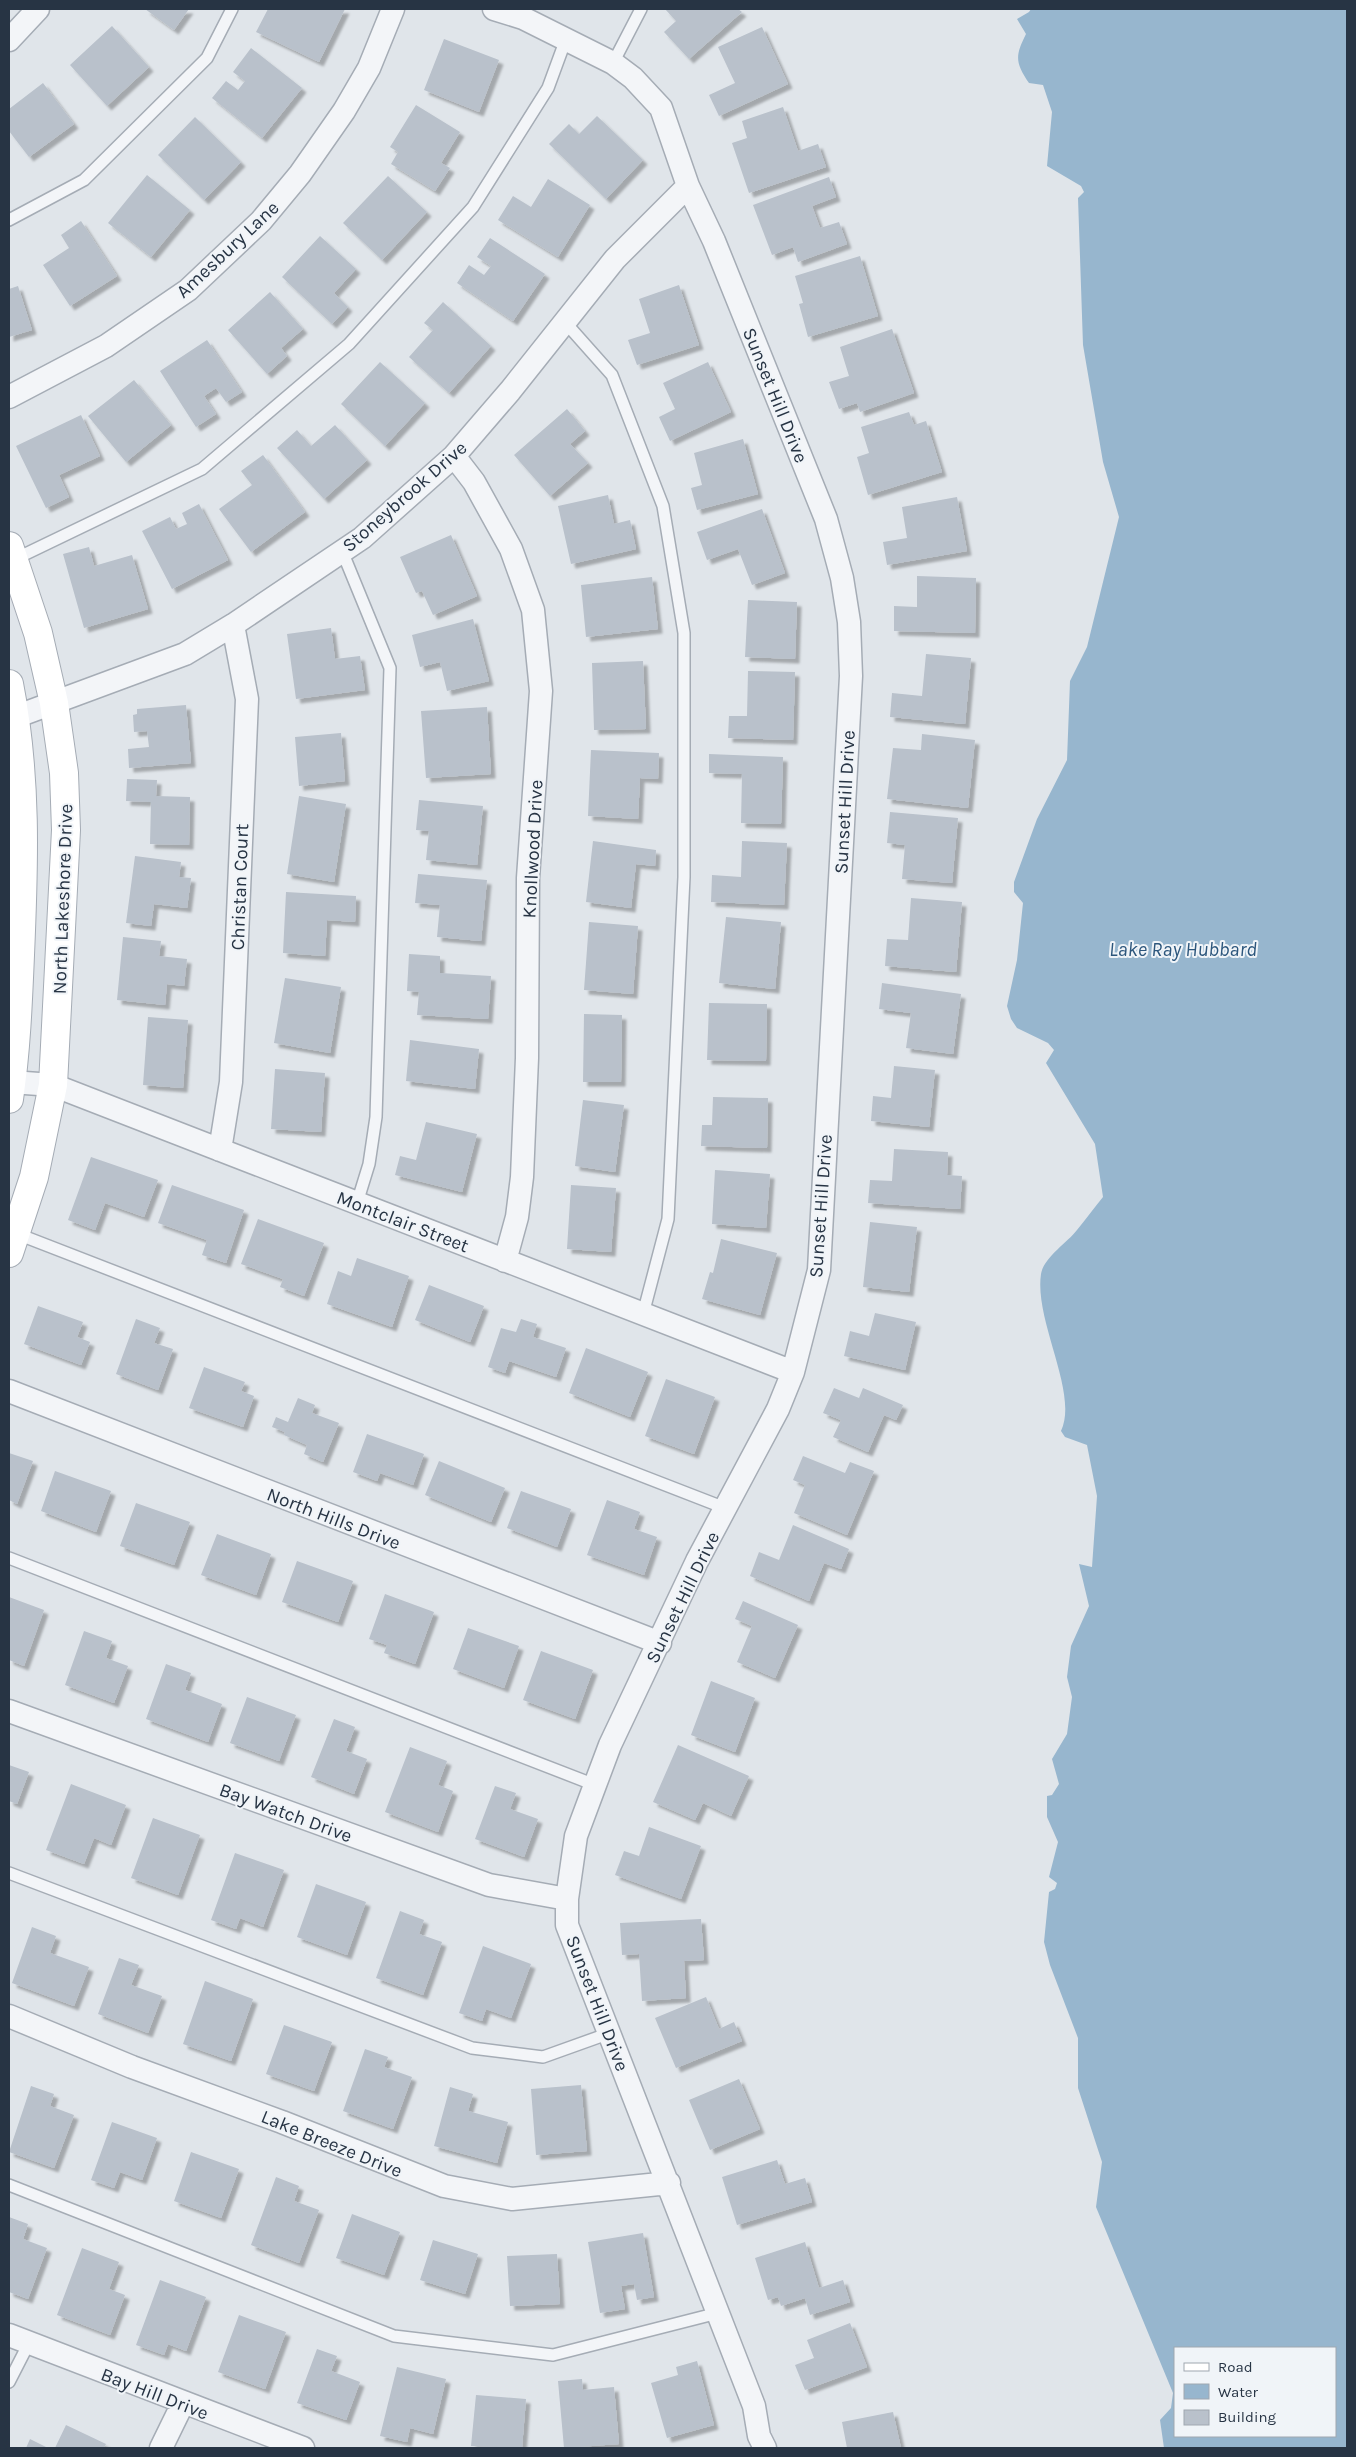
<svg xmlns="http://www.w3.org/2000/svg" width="1356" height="2457" viewBox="0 0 1356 2457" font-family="Karla,sans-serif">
<defs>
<filter id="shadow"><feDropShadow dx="4.5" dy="4.5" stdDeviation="1" flood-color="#0004"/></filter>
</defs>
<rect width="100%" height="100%" fill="#e0e5ea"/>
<!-- water -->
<path fill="#97b6ce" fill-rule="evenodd" d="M 1031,9 L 1347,9 L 1347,2448 L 1164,2448 L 1160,2420 L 1171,2408 L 1173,2393 L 1096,2207 L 1102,2162 L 1078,2088 L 1078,2038 L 1050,1965 L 1044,1942 L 1049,1892 L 1055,1889 L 1057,1883 L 1049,1877 L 1058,1842 L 1047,1817 L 1047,1796 L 1052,1795 L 1059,1784 L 1052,1759 L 1067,1734 L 1072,1697 L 1067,1677 L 1071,1646 L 1089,1606 L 1079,1564 L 1092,1567 L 1097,1496 L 1087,1445 L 1065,1437 L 1061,1431 C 1079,1393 1034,1321 1041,1274 C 1044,1257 1067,1243 1077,1230 C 1086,1219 1094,1208 1103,1197 L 1095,1144 L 1046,1063 L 1054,1050 L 1048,1043 L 1017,1028 L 1011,1019 L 1007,1006 L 1017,960 L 1023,903 L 1014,892 L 1014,882 L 1037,819 L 1067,760 L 1070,681 L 1087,647 L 1119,517 L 1103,462 L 1083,345 L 1078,198 L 1084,192 L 1081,186 L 1047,166 L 1052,112 L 1043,85 L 1029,83 C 1015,62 1015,56 1026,34 L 1017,19 L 1029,12 ZM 1175,2348 L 1335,2348 L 1335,2436 L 1175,2436 Z"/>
<!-- building -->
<path fill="#b9c1cb" filter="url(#shadow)" d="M 145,9 L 189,9 L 174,30 Z
M 268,9 L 345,9 L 319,62 L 256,32 Z
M 665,9 L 738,9 L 742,12 L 689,59 L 664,32 L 676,21 Z
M 112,26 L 149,67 L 107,106 L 70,65 Z
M 762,27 L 788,84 L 719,116 L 709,95 L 735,83 L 718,47 Z
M 444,39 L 499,60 L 479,112 L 424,90 Z
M 251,48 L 302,88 L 262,138 L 212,98 L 226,81 L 238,90 L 245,81 L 233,72 Z
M 43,83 L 74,124 L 29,157 L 9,131 L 9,109 Z
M 416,105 L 460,132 L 441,163 L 450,168 L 435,191 L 391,164 L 398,152 L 390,147 Z
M 783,107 L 798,151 L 818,144 L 826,167 L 749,193 L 732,143 L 747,138 L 742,121 Z
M 597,116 L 643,160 L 606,199 L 549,144 L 569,124 L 579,134 Z
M 195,117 L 241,162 L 204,200 L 158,155 Z
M 147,175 L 190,210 L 151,257 L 108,223 Z
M 388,176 L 427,212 L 382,260 L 343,223 Z
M 829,177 L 836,197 L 812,206 L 820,228 L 839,222 L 847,244 L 798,262 L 793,247 L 772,255 L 753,205 Z
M 548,179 L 590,205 L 558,257 L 498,220 L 513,196 L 531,207 Z
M 81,221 L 117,276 L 70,306 L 43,265 L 69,248 L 61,235 Z
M 320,236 L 356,269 L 334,293 L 348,307 L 332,324 L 282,277 Z
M 490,238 L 545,274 L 513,321 L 457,283 L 469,265 L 484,275 L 491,266 L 477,257 Z
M 860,256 L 878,316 L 808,337 L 799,304 L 803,303 L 795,276 Z
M 679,285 L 699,345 L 637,365 L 628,340 L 650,333 L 639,299 Z
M 18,286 L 32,330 L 9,337 L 9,289 Z
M 270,292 L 303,329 L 281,348 L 287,356 L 267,374 L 228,330 Z
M 443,302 L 491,346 L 449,393 L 409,357 L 433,330 L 424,323 Z
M 892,329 L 914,393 L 860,412 L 857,403 L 839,409 L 829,382 L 849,376 L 840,347 Z
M 207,340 L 242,392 L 226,402 L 216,388 L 204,396 L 216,414 L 196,427 L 160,371 Z
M 380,362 L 425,403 L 385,446 L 341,404 Z
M 708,362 L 731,412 L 670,441 L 659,417 L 675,409 L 663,383 Z
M 134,380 L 171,425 L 126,462 L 88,416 Z
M 567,409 L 585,431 L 570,444 L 588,463 L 550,496 L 514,455 Z
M 909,412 L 914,425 L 926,421 L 942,472 L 868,495 L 857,457 L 869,453 L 861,427 Z
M 81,415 L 100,456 L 59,475 L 69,497 L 46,508 L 16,446 Z
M 335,425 L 367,460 L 324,499 L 277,448 L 297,430 L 311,446 Z
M 743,439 L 758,494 L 697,510 L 691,488 L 702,485 L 694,453 Z
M 263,455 L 305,512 L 251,552 L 219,509 L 252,485 L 241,471 Z
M 608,495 L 614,524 L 630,520 L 636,549 L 571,564 L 558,506 Z
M 957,497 L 967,551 L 887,565 L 883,542 L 907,538 L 902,507 Z
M 199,504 L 228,560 L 172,589 L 142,531 L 170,517 L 176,529 L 187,524 L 182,513 Z
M 762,509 L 785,573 L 752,585 L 738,549 L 707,560 L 697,532 Z
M 451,535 L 477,596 L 433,615 L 422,591 L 416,593 L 400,557 Z
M 89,547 L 94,566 L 132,555 L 148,609 L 84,628 L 63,554 Z
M 917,576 L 976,578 L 975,633 L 894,631 L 894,606 L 917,607 Z
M 652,577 L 658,629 L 586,637 L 581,585 Z
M 748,600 L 797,602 L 795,659 L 745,657 Z
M 473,619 L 489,681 L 447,691 L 440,662 L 420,667 L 412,635 Z
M 331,628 L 335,659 L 360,656 L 365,690 L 296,699 L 287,634 Z
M 926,654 L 971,658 L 965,724 L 890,717 L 892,693 L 922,696 Z
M 643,661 L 646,729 L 594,730 L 592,663 Z
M 748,671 L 795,672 L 793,740 L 728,738 L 729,716 L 747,716 Z
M 186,705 L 191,763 L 129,768 L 128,749 L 149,747 L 147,731 L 134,732 L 133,715 L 137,714 L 137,709 Z
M 487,707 L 491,774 L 426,778 L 421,711 Z
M 341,733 L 345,781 L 299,786 L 295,737 Z
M 922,734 L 975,740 L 968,808 L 887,799 L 893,748 L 921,750 Z
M 591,750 L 659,753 L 658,779 L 640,778 L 638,819 L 588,816 Z
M 709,754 L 783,757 L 781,824 L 741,823 L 742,774 L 709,773 Z
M 127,779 L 157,780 L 156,796 L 190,797 L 189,845 L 150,844 L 151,802 L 126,801 Z
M 299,796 L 346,804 L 334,882 L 287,874 Z
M 419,800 L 483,806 L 477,865 L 426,860 L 429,831 L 416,830 Z
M 890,812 L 958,818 L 952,883 L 902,879 L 905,845 L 887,843 Z
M 593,841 L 656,850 L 655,866 L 636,864 L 631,908 L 586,902 Z
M 742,841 L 787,843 L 784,905 L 711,902 L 712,875 L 741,877 Z
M 135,856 L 181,862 L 179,877 L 191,878 L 187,908 L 154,904 L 151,926 L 126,923 Z
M 418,874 L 487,880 L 481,941 L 437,937 L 440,905 L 415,903 Z
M 286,892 L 356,896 L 355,922 L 327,920 L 325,956 L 283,953 Z
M 911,898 L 962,902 L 956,972 L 885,966 L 887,939 L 908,940 Z
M 726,917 L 781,922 L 775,989 L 719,983 Z
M 589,922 L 638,926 L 633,994 L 584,990 Z
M 123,937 L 161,941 L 159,956 L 187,959 L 184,986 L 167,984 L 165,1005 L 117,1000 Z
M 409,954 L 440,956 L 440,973 L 491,976 L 488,1019 L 417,1015 L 419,992 L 407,991 Z
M 285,978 L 341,987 L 330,1053 L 274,1043 Z
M 882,983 L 961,994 L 953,1054 L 906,1048 L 911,1013 L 879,1009 Z
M 709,1003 L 767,1004 L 766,1061 L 707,1060 Z
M 584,1014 L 622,1015 L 621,1082 L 583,1082 Z
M 148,1017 L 188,1020 L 183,1088 L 143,1085 Z
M 410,1040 L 479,1049 L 475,1089 L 406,1081 Z
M 894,1066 L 935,1070 L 929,1127 L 871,1121 L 873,1096 L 891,1098 Z
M 275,1069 L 325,1073 L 321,1132 L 271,1129 Z
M 713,1097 L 768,1098 L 767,1148 L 701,1146 L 702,1125 L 712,1125 Z
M 583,1100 L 624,1105 L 615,1172 L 575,1166 Z
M 426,1122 L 477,1134 L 462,1192 L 395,1175 L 400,1156 L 416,1160 Z
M 894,1149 L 948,1152 L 947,1175 L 962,1176 L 960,1209 L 868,1203 L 870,1180 L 892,1181 Z
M 91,1157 L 158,1180 L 144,1217 L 105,1203 L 95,1230 L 68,1220 Z
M 715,1170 L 770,1174 L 766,1228 L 712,1224 Z
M 172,1185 L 244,1210 L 226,1263 L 202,1255 L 207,1240 L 158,1223 Z
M 571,1185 L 616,1188 L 611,1252 L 567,1249 Z
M 258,1219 L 324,1243 L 304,1296 L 280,1287 L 283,1279 L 241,1264 Z
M 870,1222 L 917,1227 L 909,1292 L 863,1287 Z
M 721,1239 L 777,1253 L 760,1315 L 702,1299 L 710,1272 L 713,1273 Z
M 357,1258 L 409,1276 L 392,1327 L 327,1304 L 338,1271 L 351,1276 Z
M 429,1285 L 484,1306 L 470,1342 L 415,1320 Z
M 38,1306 L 83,1322 L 77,1337 L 90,1342 L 81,1365 L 24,1344 Z
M 875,1313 L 916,1322 L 905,1370 L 844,1356 L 850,1331 L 869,1336 Z
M 136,1319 L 160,1328 L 154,1343 L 173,1349 L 158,1390 L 116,1374 Z
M 521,1319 L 537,1324 L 533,1337 L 566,1348 L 556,1377 L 509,1361 L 505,1373 L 488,1367 L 501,1328 L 516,1332 Z
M 586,1348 L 648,1372 L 630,1417 L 569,1393 Z
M 204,1367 L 245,1382 L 241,1391 L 254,1396 L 243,1427 L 189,1408 Z
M 666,1379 L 715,1397 L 694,1454 L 645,1436 Z
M 834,1388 L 859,1398 L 863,1388 L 903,1405 L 896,1420 L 884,1415 L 868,1452 L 833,1437 L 841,1420 L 823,1413 Z
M 298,1398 L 315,1405 L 312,1413 L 339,1423 L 323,1462 L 304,1454 L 307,1445 L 284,1435 L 285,1432 L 272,1427 L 276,1417 L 288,1422 Z
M 367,1434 L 424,1454 L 413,1485 L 380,1473 L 377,1481 L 353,1472 Z
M 9,1453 L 33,1461 L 17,1504 L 9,1500 Z
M 803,1456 L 845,1473 L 850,1462 L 874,1471 L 847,1535 L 794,1513 L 805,1485 L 793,1480 Z
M 439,1461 L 505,1488 L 491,1522 L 425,1495 Z
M 55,1471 L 111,1491 L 96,1532 L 41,1511 Z
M 521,1491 L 571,1509 L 557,1547 L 507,1528 Z
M 607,1500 L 640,1512 L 634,1529 L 657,1537 L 644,1575 L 587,1555 Z
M 136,1503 L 190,1522 L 174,1565 L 120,1546 Z
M 793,1525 L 849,1549 L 841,1569 L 824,1563 L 809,1601 L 750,1576 L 759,1552 L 779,1560 Z
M 217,1534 L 271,1554 L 256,1595 L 201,1575 Z
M 297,1561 L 353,1581 L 338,1622 L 282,1602 Z
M 385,1594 L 434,1612 L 415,1664 L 384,1653 L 387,1645 L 369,1639 Z
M 9,1597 L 44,1610 L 24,1666 L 9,1660 Z
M 743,1601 L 798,1625 L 775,1678 L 737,1662 L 752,1626 L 735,1619 Z
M 468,1628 L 519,1646 L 504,1688 L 453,1669 Z
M 84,1631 L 112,1641 L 106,1658 L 128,1666 L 114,1703 L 65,1685 Z
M 541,1651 L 593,1670 L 575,1719 L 523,1700 Z
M 166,1664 L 191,1673 L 185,1690 L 222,1704 L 208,1742 L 146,1719 Z
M 711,1681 L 755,1698 L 735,1752 L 691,1735 Z
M 247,1697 L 296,1715 L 279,1761 L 230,1743 Z
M 334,1719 L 355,1727 L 346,1751 L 367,1759 L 354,1794 L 311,1777 Z
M 678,1745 L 749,1776 L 731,1816 L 703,1803 L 695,1820 L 653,1802 Z
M 410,1747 L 447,1761 L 438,1785 L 453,1791 L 438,1832 L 385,1812 Z
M 9,1765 L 29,1772 L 17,1804 L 9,1801 Z
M 71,1784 L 126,1805 L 111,1845 L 94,1838 L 84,1864 L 46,1850 Z
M 495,1786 L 516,1793 L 510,1809 L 538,1819 L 524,1857 L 475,1839 Z
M 153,1818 L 200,1835 L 178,1895 L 131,1878 Z
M 649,1827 L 701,1846 L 681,1899 L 615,1875 L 624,1851 L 639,1856 Z
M 235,1853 L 284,1870 L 263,1927 L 240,1918 L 236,1929 L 211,1920 Z
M 316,1884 L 366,1902 L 347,1955 L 297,1937 Z
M 400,1911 L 424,1920 L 419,1934 L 442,1942 L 423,1995 L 376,1978 Z
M 701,1919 L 704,1960 L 684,1961 L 686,1998 L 642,2001 L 639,1954 L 622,1955 L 620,1923 Z
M 32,1927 L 56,1936 L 50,1953 L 89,1967 L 74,2006 L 12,1983 Z
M 483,1946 L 531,1964 L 511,2018 L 486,2009 L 482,2021 L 459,2013 Z
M 119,1958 L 139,1965 L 131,1985 L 162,1996 L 148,2033 L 98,2014 Z
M 205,1981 L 253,1999 L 231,2061 L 183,2044 Z
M 706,1997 L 719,2029 L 734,2022 L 742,2041 L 676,2068 L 655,2018 Z
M 284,2025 L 332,2042 L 314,2091 L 266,2074 Z
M 365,2049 L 388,2057 L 384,2067 L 412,2077 L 393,2129 L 343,2111 Z
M 739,2079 L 760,2129 L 710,2150 L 689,2100 Z
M 581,2085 L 587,2151 L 536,2155 L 531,2089 Z
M 31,2086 L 54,2094 L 50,2106 L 74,2115 L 54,2168 L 9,2152 Z
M 450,2087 L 473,2094 L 468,2111 L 508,2122 L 497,2163 L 434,2146 Z
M 112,2122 L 157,2138 L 142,2180 L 120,2172 L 114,2188 L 91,2180 Z
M 191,2152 L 239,2169 L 221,2218 L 174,2201 Z
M 777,2160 L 785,2184 L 805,2178 L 812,2202 L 737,2225 L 722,2177 Z
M 276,2177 L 299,2186 L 294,2201 L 319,2210 L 299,2263 L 251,2245 Z
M 352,2214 L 400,2232 L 384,2275 L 336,2258 Z
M 9,2217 L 28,2224 L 23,2239 L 47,2248 L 28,2299 L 9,2292 Z
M 643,2233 L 654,2297 L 637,2300 L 634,2284 L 621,2286 L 625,2309 L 600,2313 L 588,2242 Z
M 433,2240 L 478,2254 L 465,2294 L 420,2280 Z
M 805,2242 L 819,2288 L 843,2280 L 850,2302 L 810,2315 L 805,2298 L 781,2306 L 778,2297 L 768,2300 L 755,2258 Z
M 82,2248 L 119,2262 L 109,2289 L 125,2295 L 110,2335 L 57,2315 Z
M 557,2254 L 560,2304 L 510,2306 L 507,2256 Z
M 160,2280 L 206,2297 L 186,2351 L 168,2344 L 164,2355 L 136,2345 Z
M 239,2315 L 286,2332 L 265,2389 L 218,2372 Z
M 850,2323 L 867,2367 L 805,2390 L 795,2365 L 814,2358 L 807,2340 Z
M 317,2349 L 337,2356 L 331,2371 L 360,2382 L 346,2420 L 297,2403 Z
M 697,2361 L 714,2425 L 667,2438 L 651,2383 L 678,2375 L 676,2367 Z
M 397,2367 L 446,2379 L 433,2434 L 410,2428 L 407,2442 L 380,2436 Z
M 582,2379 L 583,2390 L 614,2387 L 619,2444 L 564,2448 L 558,2381 Z
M 476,2395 L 526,2399 L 522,2448 L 471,2446 Z
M 893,2412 L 901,2448 L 847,2448 L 842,2422 Z
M 66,2425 L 106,2444 L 104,2448 L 55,2448 Z
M 30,2439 L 48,2448 L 26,2448 Z"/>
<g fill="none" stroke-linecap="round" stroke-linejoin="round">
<!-- lane casing -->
<g stroke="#a5acb5" stroke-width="14">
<path id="lane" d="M 613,63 L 641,9
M 9,220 L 84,180 L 207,58 L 232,9
M 564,321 L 612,375 L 663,506 L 684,633 L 684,877 L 668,1219 L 643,1314
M 342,551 L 390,668 L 376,1117 L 369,1164 L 357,1203
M 13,560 L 202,469 L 349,344 L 473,207 L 548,88 L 566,39
M 15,1233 L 725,1508
M 9,1558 L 595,1785
M 9,1873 L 472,2048 L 543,2057 L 610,2033
M 9,2185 L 394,2336 L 553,2355 L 718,2313
M 9,2382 L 29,2343"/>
</g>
<!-- street casing -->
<g stroke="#a5acb5" stroke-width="25">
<path id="street" d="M 494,9 L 523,18 L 613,63 L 633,78 L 661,108 L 688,186 L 714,241 L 826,519 L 842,578 L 849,622 L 851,676 L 819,1270 L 793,1372 L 778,1409 L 697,1561 L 610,1745 L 595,1785 L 576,1836 L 567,1899 L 567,1925 L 754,2406 L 759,2436 L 765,2448
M 9,40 L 38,9
M 9,397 L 106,346 L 188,290 L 261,221 L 300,174 L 344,111 L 369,68 L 393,9
M 454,456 L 474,482 L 511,549 L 533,610 L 541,691 L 528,878 L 527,1058 L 522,1177 L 517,1217 L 505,1261
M 15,717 L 185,654 L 233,625 L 362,538 L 454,456 L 510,391 L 615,259 L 688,186
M 11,1082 L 53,1085 L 793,1372
M 220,1150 L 231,1082 L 247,699 L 233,625
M 9,1391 L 660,1643
M 9,1711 L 489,1885 L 567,1899
M 9,2016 L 132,2067 L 282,2122 L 444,2186 L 512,2199 L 669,2183
M 9,2335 L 303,2448
M 161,2448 L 183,2403"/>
</g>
<!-- secondary casing -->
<g stroke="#a5acb5" stroke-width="30">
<path id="secondary" d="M 9,546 L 38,633 L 54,703 L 64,773 L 66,830 L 53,1085 L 34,1177 L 9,1253
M 9,684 C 27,776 24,863 20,955 C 18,1003 16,1051 9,1099"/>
</g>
<!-- lane -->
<use href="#lane" stroke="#f3f5f8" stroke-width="11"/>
<!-- street -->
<use href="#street" stroke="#f3f5f8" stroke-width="22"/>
<!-- secondary -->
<use href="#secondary" stroke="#fff" stroke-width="28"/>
</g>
<g text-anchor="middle" stroke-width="4" stroke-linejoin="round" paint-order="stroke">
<!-- street labels -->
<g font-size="19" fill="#273444" stroke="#f0f4f8">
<text transform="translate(227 249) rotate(-43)" y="7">Amesbury Lane</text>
<text transform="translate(776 395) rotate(68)" y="7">Sunset Hill Drive</text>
<text transform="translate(404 496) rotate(-41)" y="7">Stoneybrook Drive</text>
<text transform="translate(844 802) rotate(-87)" y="7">Sunset Hill Drive</text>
<text transform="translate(532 849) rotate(-87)" y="7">Knollwood Drive</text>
<text transform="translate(239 887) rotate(-88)" y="7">Christan Court</text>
<text transform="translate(62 899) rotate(-88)" y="7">North Lakeshore Drive</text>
<text transform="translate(820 1206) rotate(-86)" y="7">Sunset Hill Drive</text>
<text transform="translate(403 1221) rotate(21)" y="7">Montclair Street</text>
<text transform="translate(334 1518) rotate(21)" y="7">North Hills Drive</text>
<text transform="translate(682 1597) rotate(-64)" y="7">Sunset Hill Drive</text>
<text transform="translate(286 1812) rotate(20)" y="7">Bay Watch Drive</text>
<text transform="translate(598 2003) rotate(69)" y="7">Sunset Hill Drive</text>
<text transform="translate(332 2143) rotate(22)" y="7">Lake Breeze Drive</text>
<text transform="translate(155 2393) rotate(21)" y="7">Bay Hill Drive</text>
</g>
<!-- water labels -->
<g font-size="20" font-style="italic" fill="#2c567c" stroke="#f0f4f8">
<text x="1183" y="956">Lake Ray Hubbard</text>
</g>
</g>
<!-- border -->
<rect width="1356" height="2457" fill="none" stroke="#273444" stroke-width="20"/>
<!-- legend -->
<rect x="1174" y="2347" width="162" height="90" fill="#f0f4f8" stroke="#a0a7b0"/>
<rect x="1184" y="2363" width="25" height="8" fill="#ffffff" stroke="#a0a7b0"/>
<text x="1218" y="2372" font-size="15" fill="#273444">Road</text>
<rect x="1184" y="2384" width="25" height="15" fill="#97b6ce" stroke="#a0a7b0"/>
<text x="1218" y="2397" font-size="15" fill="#273444">Water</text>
<rect x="1184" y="2410" width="25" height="15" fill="#b9c1cb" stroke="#a0a7b0"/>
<text x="1218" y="2422" font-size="15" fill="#273444">Building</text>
</svg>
